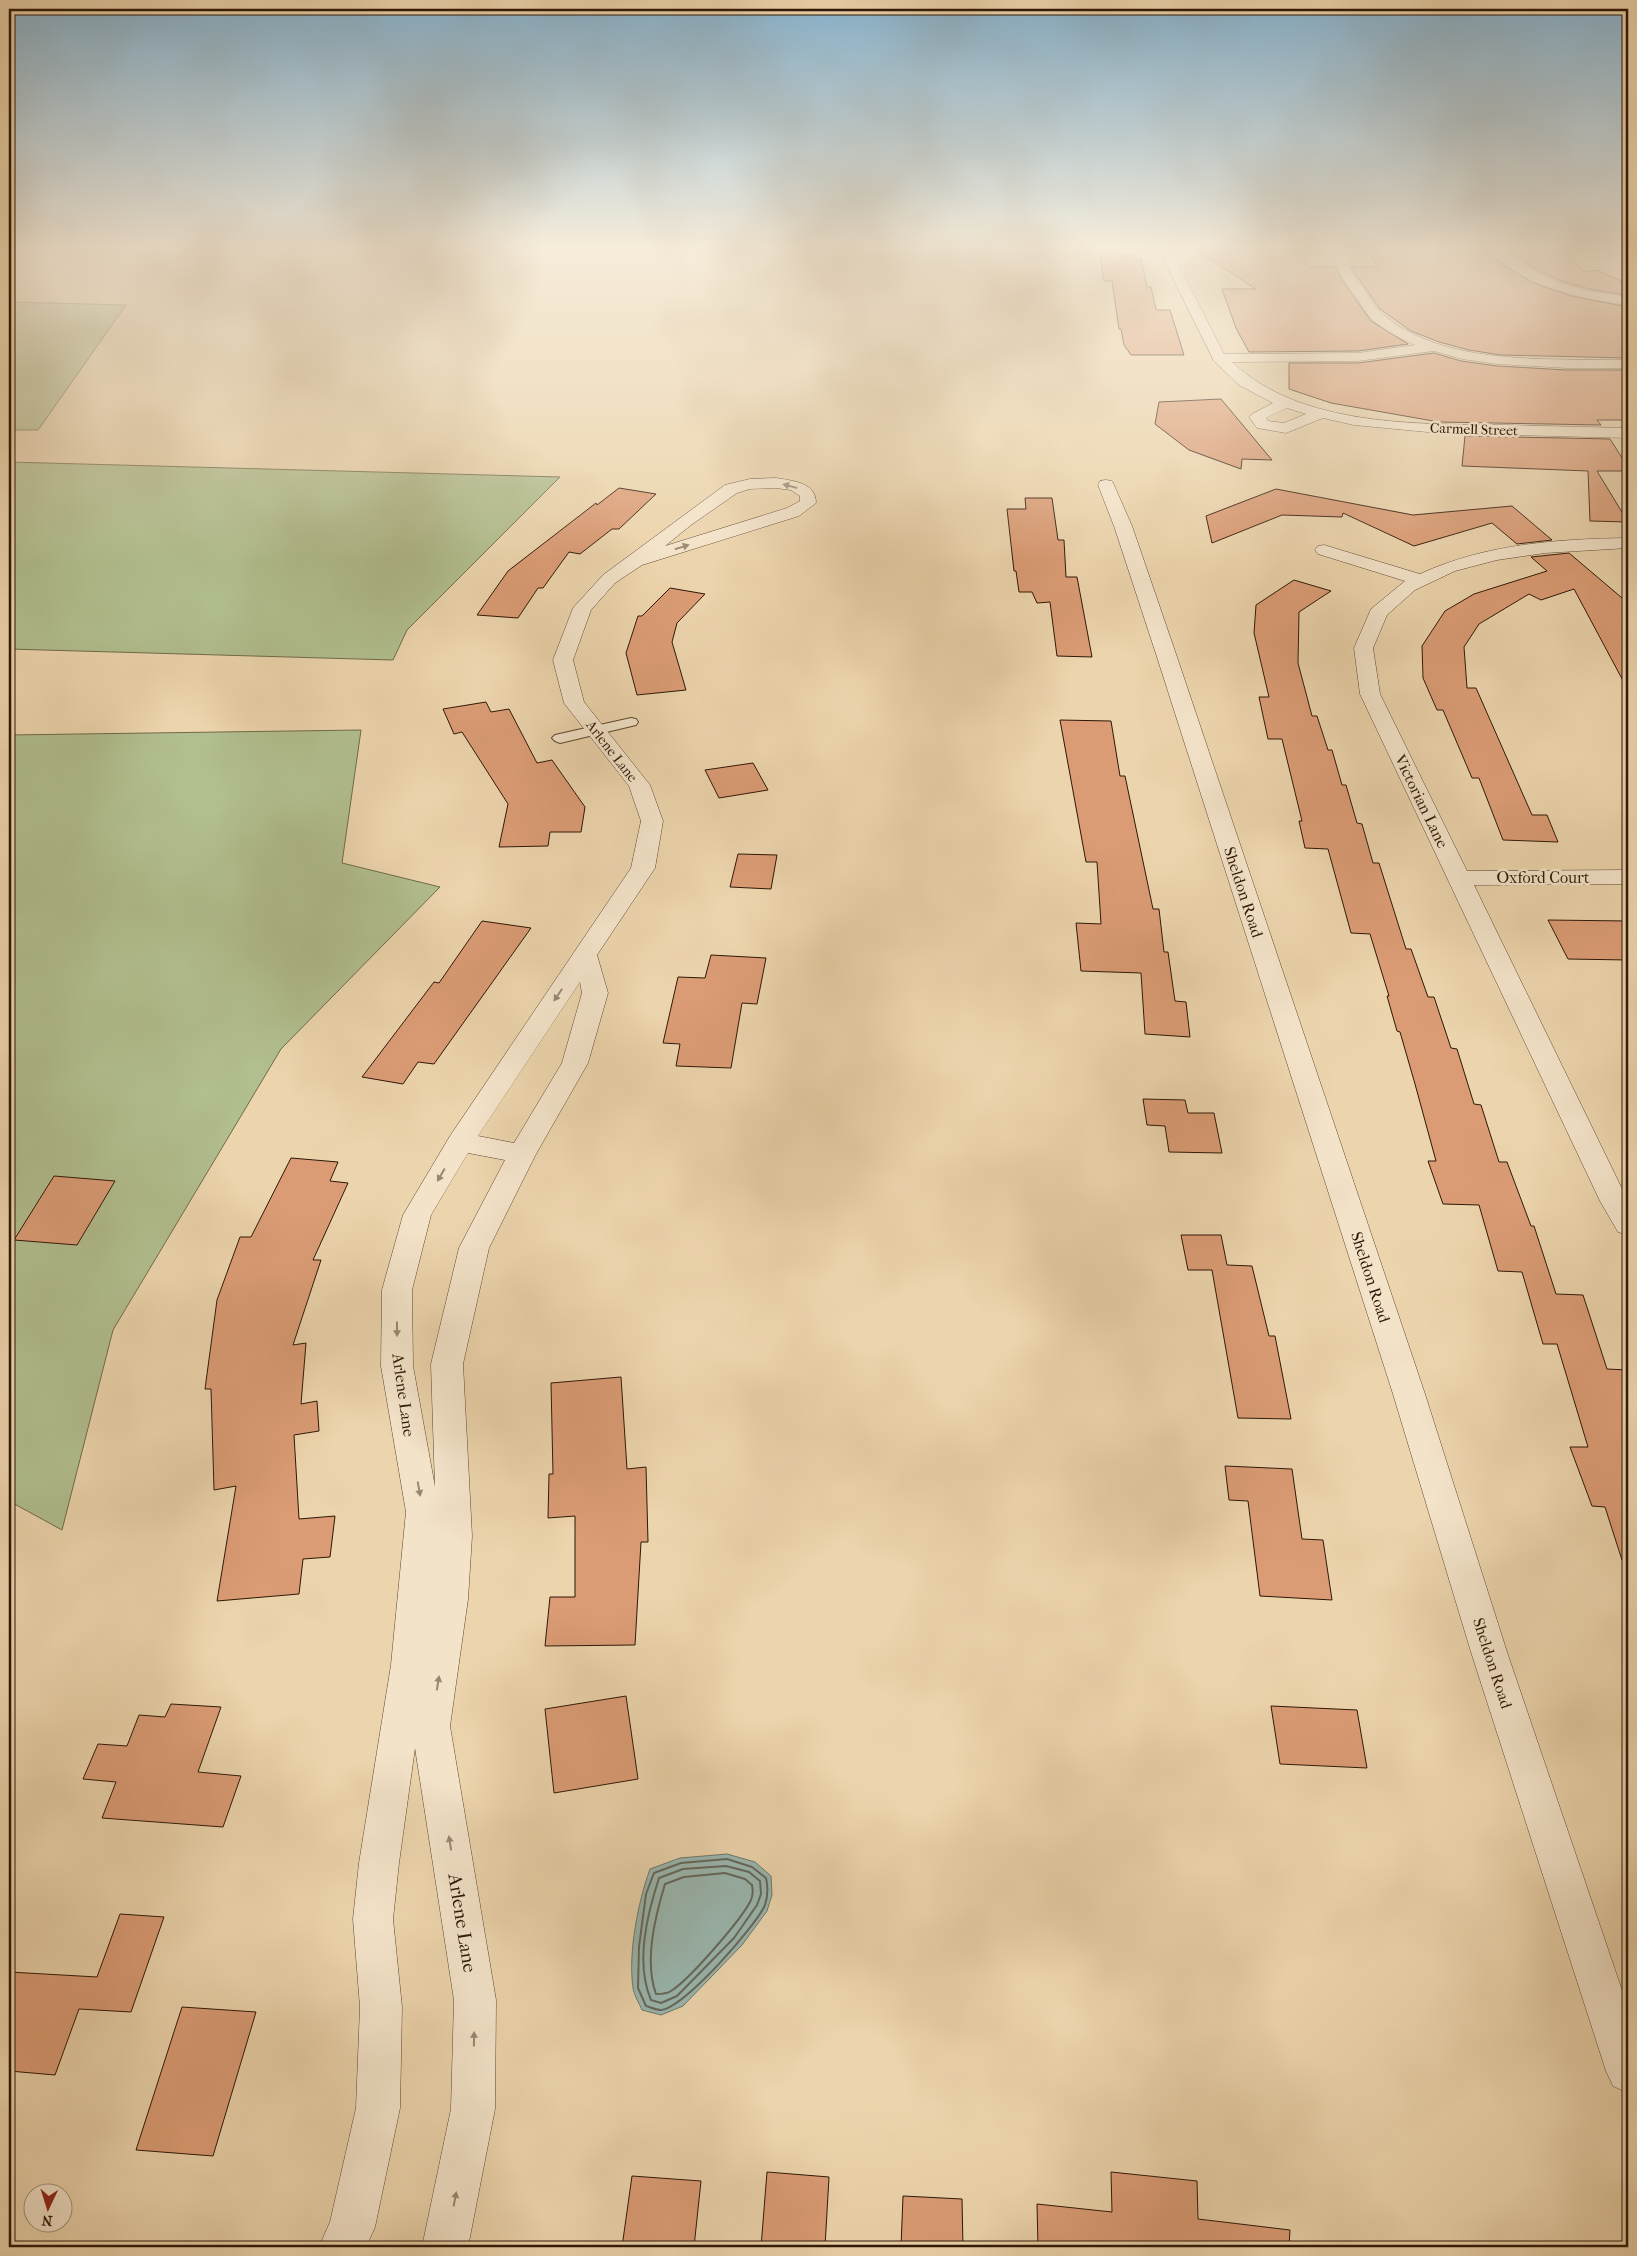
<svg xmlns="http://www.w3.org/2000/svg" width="1637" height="2256" viewBox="0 0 1637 2256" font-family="'IM FELL French Canon',serif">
<rect width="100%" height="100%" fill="#ecd4ac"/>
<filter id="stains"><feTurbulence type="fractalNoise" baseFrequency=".004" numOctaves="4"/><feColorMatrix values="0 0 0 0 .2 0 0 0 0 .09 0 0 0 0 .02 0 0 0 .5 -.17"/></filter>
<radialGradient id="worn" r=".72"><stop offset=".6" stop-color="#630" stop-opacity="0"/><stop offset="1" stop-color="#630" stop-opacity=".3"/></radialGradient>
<!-- green -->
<path fill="#b1be8e" stroke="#706a4a" d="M 9,302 L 126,305 L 38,430 L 9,430 Z
M 9,462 L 560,477 L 407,630 L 393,660 L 9,649 Z
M 361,730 L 342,863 L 440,887 L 281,1049 L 113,1330 L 62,1530 L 9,1501 L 9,735 Z"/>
<!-- water -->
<path fill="#99b7b0" stroke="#6e776c" d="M 727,1854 L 755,1862 L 771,1876 L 772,1895 L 767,1911 L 742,1945 L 683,2006 L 661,2015 L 642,2010 C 639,2003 634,1995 633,1988 C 628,1953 638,1902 650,1869 L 680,1858 Z"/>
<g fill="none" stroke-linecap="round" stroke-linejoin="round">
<!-- shore -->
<path stroke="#64675c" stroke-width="2" d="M 727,1859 L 752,1867 L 766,1878 C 768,1887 768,1896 765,1905 C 756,1926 684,2008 661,2010 C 656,2010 650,2007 646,2006 L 638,1988 L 639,1947 L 646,1894 L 654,1873 L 681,1863 Z
M 726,1866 L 749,1872 L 760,1881 L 761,1894 L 757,1905 L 734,1938 L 677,1996 L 661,2003 L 651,2000 C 635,1963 647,1915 659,1878 L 683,1869 Z
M 725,1873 L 745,1879 L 752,1885 C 753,1890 753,1895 751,1900 C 742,1919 689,1980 671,1991 C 667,1994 661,1994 656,1994 C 644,1961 655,1917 665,1884 L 684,1877 Z"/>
</g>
<!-- building -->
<path fill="#db9c75" stroke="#2e1707" d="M 1367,246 L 1485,246 L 1498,261 L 1531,282 L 1571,296 L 1628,307 L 1628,358 L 1501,355 L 1469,350 L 1439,342 L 1411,331 L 1380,309 L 1352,269 L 1351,267 L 1377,267 Z
M 1503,246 L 1561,246 L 1584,272 L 1597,270 L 1628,284 L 1628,295 L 1589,289 L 1561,281 L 1530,266 Z
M 1193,248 L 1299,250 L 1309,267 L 1335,267 L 1341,279 L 1371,321 L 1408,344 L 1358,351 L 1249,352 L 1236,328 L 1222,289 L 1256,289 Z
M 1100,254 L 1134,254 L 1136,259 L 1141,259 L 1147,287 L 1151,287 L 1156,310 L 1170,310 L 1184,355 L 1131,355 L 1124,345 L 1121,329 L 1119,329 L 1112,281 L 1104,281 Z
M 1434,353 L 1461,361 L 1497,366 L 1567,370 L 1628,370 L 1628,420 L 1597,420 L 1601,425 L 1439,422 L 1331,403 L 1289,389 L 1289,363 L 1358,363 Z
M 1221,399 L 1272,460 L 1242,459 L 1241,469 L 1189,450 L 1155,424 L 1159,402 Z
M 1465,436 L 1610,439 L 1628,467 L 1628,471 L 1597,471 L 1628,522 L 1590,521 L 1588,471 L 1462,466 Z
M 619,488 L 656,494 L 619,529 L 612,529 L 580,554 L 569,552 L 543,588 L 538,588 L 518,618 L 477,615 L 508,571 L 596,503 L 597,505 Z
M 1276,489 L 1413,515 L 1512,506 L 1552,540 L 1517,544 L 1492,523 L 1414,546 L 1343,513 L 1342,517 L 1282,515 L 1212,543 L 1206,516 Z
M 1025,498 L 1052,498 L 1058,540 L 1064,540 L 1066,577 L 1077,577 L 1092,657 L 1057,656 L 1050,602 L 1037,603 L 1032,592 L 1019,592 L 1016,571 L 1014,571 L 1007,509 L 1026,509 Z
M 1569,553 L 1628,603 L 1628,690 L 1574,589 L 1541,600 L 1529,594 L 1479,624 L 1464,647 L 1467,688 L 1476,688 L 1532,815 L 1547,815 L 1558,842 L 1503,840 L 1479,778 L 1472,778 L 1443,710 L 1437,710 L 1423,678 L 1422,646 L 1445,611 L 1474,594 L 1547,571 L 1531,557 Z
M 1294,580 L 1331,591 L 1299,612 L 1298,663 L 1312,716 L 1317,716 L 1328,750 L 1332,750 L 1342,785 L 1346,785 L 1357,823 L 1362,824 L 1373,863 L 1379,863 L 1406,949 L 1411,949 L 1428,997 L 1434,997 L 1451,1048 L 1457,1049 L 1474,1104 L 1481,1105 L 1499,1162 L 1507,1162 L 1531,1226 L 1534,1226 L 1556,1294 L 1583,1295 L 1607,1369 L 1628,1370 L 1628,1559 L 1622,1560 L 1605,1507 L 1592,1506 L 1570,1447 L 1588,1447 L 1557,1344 L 1543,1344 L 1522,1272 L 1498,1271 L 1479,1205 L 1443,1204 L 1428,1161 L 1436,1161 L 1415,1084 L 1400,1032 L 1397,1031 L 1387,996 L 1389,996 L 1370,934 L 1351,933 L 1328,849 L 1305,848 L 1299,821 L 1302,821 L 1282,739 L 1268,739 L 1259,697 L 1269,697 L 1254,633 L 1256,605 Z
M 670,588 L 705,594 L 677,623 L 672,642 L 686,690 L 637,695 L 626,653 L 638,616 L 642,616 Z
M 486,702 L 491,712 L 509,709 L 537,763 L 552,760 L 585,807 L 581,832 L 550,832 L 548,846 L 499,847 L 508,804 L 462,732 L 454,734 L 443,709 Z
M 1060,720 L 1111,721 L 1120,776 L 1125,776 L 1153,909 L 1159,909 L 1164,952 L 1168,952 L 1175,1001 L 1186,1002 L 1190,1037 L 1145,1034 L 1141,973 L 1081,971 L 1076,923 L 1101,924 L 1097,862 L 1086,862 Z
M 753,763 L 768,790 L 719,798 L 705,770 Z
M 738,854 L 777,855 L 771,889 L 730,887 Z
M 1548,920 L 1628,921 L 1628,960 L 1568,959 Z
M 482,921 L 531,928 L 434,1064 L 418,1062 L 403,1084 L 362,1077 L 434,982 L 439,983 Z
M 711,955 L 766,958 L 757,1004 L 742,1003 L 731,1068 L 676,1066 L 680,1044 L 663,1043 L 678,977 L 705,978 Z
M 1143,1099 L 1185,1100 L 1188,1113 L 1214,1113 L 1222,1153 L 1169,1152 L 1165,1126 L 1147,1125 Z
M 291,1158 L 338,1162 L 330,1181 L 348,1183 L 313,1260 L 321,1260 L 293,1345 L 306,1343 L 301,1404 L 317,1401 L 319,1431 L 294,1435 L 299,1519 L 335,1516 L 330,1557 L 303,1559 L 299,1594 L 217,1601 L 236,1486 L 214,1490 L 211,1389 L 205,1389 L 217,1300 L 240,1237 L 251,1237 Z
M 54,1176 L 115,1181 L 77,1245 L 14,1240 Z
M 1181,1235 L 1221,1235 L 1227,1265 L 1252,1266 L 1269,1336 L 1275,1336 L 1291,1419 L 1238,1418 L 1212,1270 L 1188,1270 Z
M 621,1377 L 627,1469 L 646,1467 L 648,1542 L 641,1542 L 635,1645 L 545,1646 L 550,1597 L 575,1597 L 575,1516 L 548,1518 L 549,1474 L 553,1474 L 551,1383 Z
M 1225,1466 L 1292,1469 L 1302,1539 L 1323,1540 L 1332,1600 L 1260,1596 L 1248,1501 L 1229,1500 Z
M 626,1696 L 638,1779 L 554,1793 L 545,1709 Z
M 171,1704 L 221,1707 L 198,1772 L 241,1776 L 223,1827 L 102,1818 L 116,1782 L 83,1779 L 98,1744 L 127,1746 L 139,1715 L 165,1717 Z
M 1271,1706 L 1357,1710 L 1367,1768 L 1280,1764 Z
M 120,1914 L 164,1917 L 131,2012 L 79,2009 L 55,2075 L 9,2071 L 9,1972 L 97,1977 Z
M 182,2007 L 256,2012 L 213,2156 L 136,2150 Z
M 767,2172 L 829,2177 L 825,2247 L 761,2247 Z
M 1111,2172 L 1197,2181 L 1198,2219 L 1290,2230 L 1289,2247 L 1038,2247 L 1037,2204 L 1112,2212 Z
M 632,2176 L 701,2181 L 694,2247 L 622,2247 Z
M 903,2196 L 962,2199 L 963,2247 L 901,2247 Z"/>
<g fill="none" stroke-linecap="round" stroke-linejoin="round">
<!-- lane casing -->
<g stroke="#5e4630" stroke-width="2">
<path id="lane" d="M 631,718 L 636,719 L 638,722 L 636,725 L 560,743 L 555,741 L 552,738 L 555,735 Z"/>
</g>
<!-- street casing -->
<g stroke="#5e4630" stroke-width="1">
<path id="street" d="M 1157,246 L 1169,246 L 1224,354 L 1358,353 L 1415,345 C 1401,339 1388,332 1375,322 C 1367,316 1361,303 1354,294 C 1340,274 1317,246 1361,246 L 1349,256 C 1345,269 1357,279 1364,289 C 1370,298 1376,310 1385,316 C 1447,367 1552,358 1628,360 L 1628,368 L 1567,368 L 1497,364 L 1462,359 L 1434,351 L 1358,361 L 1232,362 C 1301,427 1417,424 1506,425 C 1547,426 1587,427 1628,428 L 1628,438 L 1438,433 L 1354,425 L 1323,418 L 1286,433 L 1257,428 L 1249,417 L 1252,414 L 1273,403 L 1239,385 L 1214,361 ZM 1287,408 L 1306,414 L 1284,423 L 1268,421 L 1266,418 Z
M 1487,246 L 1500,246 L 1529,268 L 1560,283 L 1589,291 L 1628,297 L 1628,305 C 1584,300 1514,285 1487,246 Z
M 776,478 C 793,481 816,482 816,503 L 799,516 L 642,565 L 615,583 L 591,610 L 573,660 L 584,702 L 650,785 L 663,821 L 655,868 L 597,955 L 608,993 L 588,1063 L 536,1154 L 489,1248 L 463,1364 L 472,1536 L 468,1599 L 450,1726 L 496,2000 L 495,2109 L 468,2247 L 422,2247 L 451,2109 L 454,2000 L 415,1748 L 399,1863 L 393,1919 L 402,2007 L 400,2108 L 375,2227 L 366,2247 L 319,2247 L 330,2222 L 356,2108 L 360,2007 L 353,1919 L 359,1863 L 391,1665 L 406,1512 L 381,1366 L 382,1290 L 403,1215 L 450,1136 L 631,868 L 641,821 L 629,786 L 564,703 L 553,660 L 573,608 L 603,575 L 725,485 L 750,479 ZM 776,488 L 791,490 L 800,496 L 800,501 L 787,508 L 665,546 L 691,525 L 737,493 L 750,489 ZM 580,982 L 582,993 L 562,1063 L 514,1143 L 478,1136 ZM 468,1153 L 505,1160 L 459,1248 L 431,1364 L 435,1487 L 413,1366 L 412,1290 L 431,1215 Z
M 1106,480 L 1112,481 L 1114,485 L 1132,526 L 1177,657 L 1425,1394 L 1507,1652 L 1628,2008 L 1628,2093 L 1613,2086 L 1606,2071 L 1471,1652 L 1393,1394 L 1157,657 L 1114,526 L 1098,485 L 1100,481 Z
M 1628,538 L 1628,548 L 1545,553 L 1497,560 L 1455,571 L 1415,590 L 1387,615 L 1373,648 L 1380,694 L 1467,871 L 1628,870 L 1628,884 L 1474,885 L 1628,1201 L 1628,1235 L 1618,1232 L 1600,1201 L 1360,694 L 1354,648 L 1371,609 L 1405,581 L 1318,554 L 1315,550 L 1318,546 L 1324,545 L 1420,574 C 1485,544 1558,539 1628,538 Z"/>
</g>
<!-- lane -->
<use href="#lane" fill="#f3e3c9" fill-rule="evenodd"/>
<!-- street -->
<use href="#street" fill="#f3e3c9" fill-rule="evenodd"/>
</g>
<!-- one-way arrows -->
<defs><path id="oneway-solid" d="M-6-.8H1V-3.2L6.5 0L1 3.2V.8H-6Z" transform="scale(1.25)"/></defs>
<g fill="#9a8772">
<use href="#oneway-solid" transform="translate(790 486) rotate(-165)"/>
<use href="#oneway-solid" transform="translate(682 547) rotate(-17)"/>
<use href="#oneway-solid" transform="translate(558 995) rotate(124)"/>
<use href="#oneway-solid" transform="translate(441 1175) rotate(120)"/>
<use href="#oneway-solid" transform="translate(397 1329) rotate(90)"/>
<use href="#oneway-solid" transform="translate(419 1489) rotate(80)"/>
<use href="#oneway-solid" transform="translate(438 1683) rotate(-81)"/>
<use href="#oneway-solid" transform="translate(450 1843) rotate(-99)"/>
<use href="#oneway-solid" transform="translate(474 2039) rotate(-89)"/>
<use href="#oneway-solid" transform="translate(455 2199) rotate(-79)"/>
</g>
<!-- sky -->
<linearGradient id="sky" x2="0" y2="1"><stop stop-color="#88b5d2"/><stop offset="0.44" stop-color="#f6ecda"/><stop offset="1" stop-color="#f6ecda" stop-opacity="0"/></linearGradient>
<rect width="1637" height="562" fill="url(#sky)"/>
<g text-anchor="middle" stroke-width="5" stroke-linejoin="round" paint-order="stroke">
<!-- far-street labels -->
<g font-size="14" fill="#2e1707" stroke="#f3e3c9">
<text transform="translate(1474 429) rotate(2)" y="5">Carmell Street</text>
<text transform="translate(612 751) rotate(52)" y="5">Arlene Lane</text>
</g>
<!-- street labels -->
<g font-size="16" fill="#2e1707" stroke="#f3e3c9">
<text transform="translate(1422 801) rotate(64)" y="6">Victorian Lane</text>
<text x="1543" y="883">Oxford Court</text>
<text transform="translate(1244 892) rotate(72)" y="6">Sheldon Road</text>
<text transform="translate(1371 1277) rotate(72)" y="6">Sheldon Road</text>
<text transform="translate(404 1395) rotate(82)" y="6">Arlene Lane</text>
<text transform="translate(1493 1663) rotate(72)" y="6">Sheldon Road</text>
</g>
<!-- near-street labels -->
<g font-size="19" fill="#2e1707" stroke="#f3e3c9">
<text transform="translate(463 1923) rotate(81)" y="7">Arlene Lane</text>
</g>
</g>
<!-- margin -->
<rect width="1637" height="2256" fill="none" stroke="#ecd4ac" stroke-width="30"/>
<rect x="10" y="10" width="1617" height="2236" fill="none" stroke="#2e1707" stroke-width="2.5"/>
<rect x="15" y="15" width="1607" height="2226" fill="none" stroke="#2e1707"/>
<!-- north arrow -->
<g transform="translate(48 2208) rotate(184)"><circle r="24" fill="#f3e3c9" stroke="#a4917b"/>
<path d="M0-4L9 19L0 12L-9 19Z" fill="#8f2418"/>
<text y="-8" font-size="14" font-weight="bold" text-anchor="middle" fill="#2e1707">N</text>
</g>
<rect width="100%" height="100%" filter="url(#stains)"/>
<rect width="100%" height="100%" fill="url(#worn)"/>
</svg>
